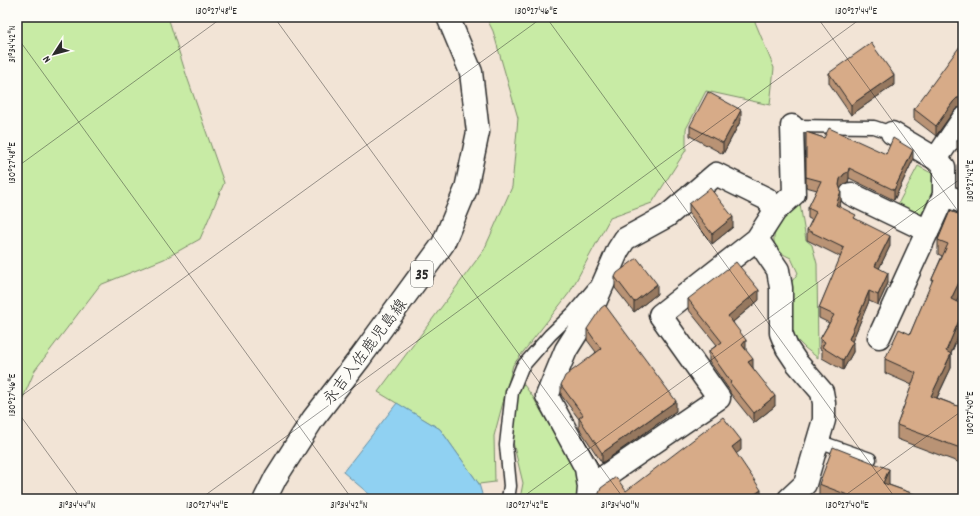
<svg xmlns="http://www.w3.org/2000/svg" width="980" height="516" viewBox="0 0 980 516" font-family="Dekko,'Klee One',sans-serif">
<rect width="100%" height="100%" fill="#f2e4d6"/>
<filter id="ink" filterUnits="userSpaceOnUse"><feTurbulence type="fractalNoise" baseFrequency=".025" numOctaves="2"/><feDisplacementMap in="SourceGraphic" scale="8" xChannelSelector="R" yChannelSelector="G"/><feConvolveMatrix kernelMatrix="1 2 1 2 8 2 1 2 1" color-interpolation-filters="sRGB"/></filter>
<g filter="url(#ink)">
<!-- green -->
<path fill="#c8eba5" stroke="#7a8b68" d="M 17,17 L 168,17 L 185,71 L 224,183 L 200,239 L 164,259 L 100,285 L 35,370 L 17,412 Z
M 486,17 L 753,17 L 774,68 L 770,105 L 706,91 L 686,129 L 686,150 L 652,203 L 610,218 L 570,292 L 513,365 L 494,436 L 495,482 L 479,484 L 440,429 L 378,392 L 484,250 L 512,187 L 518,118 L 493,31 Z
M 918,166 L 937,176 L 936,186 L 920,217 L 898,204 Z
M 800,204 L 806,240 L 812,245 L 817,264 L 818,358 L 805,348 L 792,335 L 790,284 L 798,273 L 791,258 C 757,244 781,219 800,204 Z
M 521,381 L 533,397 L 576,472 L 578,491 L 577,499 L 520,499 L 523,483 L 511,434 Z"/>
<!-- water -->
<path fill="#90d1f2" stroke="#688fa2" d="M 397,403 L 440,429 L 479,484 L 482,494 L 479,499 L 375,499 L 343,472 Z"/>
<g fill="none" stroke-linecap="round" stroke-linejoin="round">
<!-- lane casing -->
<g stroke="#2b2b2b" stroke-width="15">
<path id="lane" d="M 792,126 L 874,127 L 892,133
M 818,441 L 870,459
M 508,499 L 510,486 L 506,445 L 512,392 L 522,367 L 550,335 L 573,313 L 594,288"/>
</g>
<!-- street casing -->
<g stroke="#2b2b2b" stroke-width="25">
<path id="street" d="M 892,133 L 936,159 L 944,167 L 944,195
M 936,159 L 963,119
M 851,194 L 928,231
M 775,211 L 794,194 L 792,126
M 879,337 L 944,195 L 963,202
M 589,487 L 719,398 L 660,315 L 757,239
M 588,499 L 589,487 L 586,468 L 547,396 L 566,350 L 593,307 L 618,250 L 625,239 L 667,216 L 716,174 L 767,199 L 775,211 L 757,239 L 778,270 L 781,288 L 781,333 L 787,348 L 797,363 L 822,392 L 824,403 L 824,420 L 805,484 L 789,499"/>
</g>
<!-- primary casing -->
<g stroke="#2b2b2b" stroke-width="25">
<path id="primary" d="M 265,499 L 276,477 L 313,419 L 360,358 L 443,244 L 466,189 L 478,132 L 471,72 L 448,17"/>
</g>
<!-- lane -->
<use href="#lane" stroke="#fdfcf7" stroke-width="12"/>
<!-- street -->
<use href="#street" stroke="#fdfcf7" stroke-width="22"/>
<!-- primary -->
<use href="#primary" stroke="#fdfcf7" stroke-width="22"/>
</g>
<!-- wall -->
<path fill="#b99375" stroke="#2b2b2b" d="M 829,73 L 894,85 L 851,115 L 829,83 Z
M 957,108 L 953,112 L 936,136 L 914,119 L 914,109 Z
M 741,120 L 723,154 L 690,136 L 690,126 Z
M 963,131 L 963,156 L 957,151 L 957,141 Z
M 806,132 L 824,138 L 886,154 L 913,160 L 894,200 L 849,178 L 848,182 L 844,184 L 840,189 L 841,201 L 839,207 L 856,219 L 890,246 L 879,268 L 888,283 L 878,305 L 869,301 L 852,341 L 853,352 L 843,370 L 822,358 L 822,350 L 820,349 L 820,339 L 829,323 L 819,318 L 819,308 L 841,257 L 807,240 L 807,230 L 812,220 L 808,218 L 808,208 L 817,190 L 806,187 Z
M 689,204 L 733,227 L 712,244 L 689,214 Z
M 950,211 L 957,302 L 963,325 L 951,354 L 951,368 L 937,398 L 963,408 L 963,464 L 897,439 L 897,425 L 912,385 L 885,373 L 885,359 L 910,334 L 932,283 L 932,279 L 942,256 L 938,254 L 938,240 Z
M 615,277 L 657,294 L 634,312 L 615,288 Z
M 688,299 L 759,300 L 733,322 L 746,350 L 753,368 L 775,406 L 754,423 L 730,393 L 730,391 L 709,361 L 709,351 L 717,345 L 688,309 Z
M 587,329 L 676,411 L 602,463 L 579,428 L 579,419 L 561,395 L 561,385 L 596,352 L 587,340 Z
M 819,484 L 889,485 L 928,499 L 819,499 Z"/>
<!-- shaded-wall -->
<path fill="#96785f" stroke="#2b2b2b" d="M 894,75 L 894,85 L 851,115 L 851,105 Z
M 963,97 L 963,107 L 957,108 L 953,112 L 936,136 L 936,126 L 953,102 L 957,98 Z
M 741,110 L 741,120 L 723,154 L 723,143 Z
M 913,150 L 913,160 L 894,200 L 894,190 Z
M 849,168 L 849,178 L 848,182 L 844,184 L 840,189 L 839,185 L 840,179 Z
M 841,191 L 841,201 L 836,215 L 836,205 Z
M 733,217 L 733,227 L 712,244 L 712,234 Z
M 890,236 L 890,246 L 875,277 L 875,266 Z
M 888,273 L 888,283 L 878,305 L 878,295 Z
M 963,274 L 963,288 L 951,313 L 951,299 Z
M 657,284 L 657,294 L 634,312 L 634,302 Z
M 759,290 L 759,300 L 728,326 L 728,316 Z
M 869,291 L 869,301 L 849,349 L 849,339 Z
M 963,311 L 963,325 L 946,365 L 946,351 Z
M 746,340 L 746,350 L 742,345 Z
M 853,342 L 853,352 L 843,370 L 843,360 Z
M 951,354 L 951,368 L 931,410 L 931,396 Z
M 753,359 L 753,369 L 748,362 Z
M 775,396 L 775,406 L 754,423 L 754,413 Z
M 676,401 L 676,411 L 602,463 L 602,453 Z
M 741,440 L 741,450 L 732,457 L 732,447 Z
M 889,469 L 889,490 L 883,483 Z
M 761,490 L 761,499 L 748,499 Z"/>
<!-- building -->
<path fill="#d7ab88" stroke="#2b2b2b" d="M 963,42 L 963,97 L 957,98 L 953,102 L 936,126 L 914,109 Z
M 871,43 L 894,75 L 851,105 L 829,73 Z
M 708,92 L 741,110 L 723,143 L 690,126 Z
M 829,128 L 886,154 L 893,138 L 913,150 L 894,190 L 849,168 L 848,172 L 844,174 L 840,179 L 839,185 L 841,191 L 836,205 L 856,215 L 854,218 L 890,236 L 875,266 L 888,273 L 878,295 L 869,291 L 849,339 L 853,342 L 843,360 L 822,347 L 825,342 L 820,339 L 834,315 L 819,308 L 844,248 L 807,230 L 816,212 L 808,208 L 821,181 L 806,177 L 806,132 L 824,138 Z
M 963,131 L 963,146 L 957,141 Z
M 710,188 L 733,217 L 712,234 L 689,204 Z
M 950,211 L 963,216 L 963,274 L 951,299 L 963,305 L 963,311 L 946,351 L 951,354 L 931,396 L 963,408 L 963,449 L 897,425 L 916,373 L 885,359 L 899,329 L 910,334 L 933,279 L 932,279 L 948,244 L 938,240 Z
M 637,258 L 657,284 L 634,302 L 615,277 L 617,273 Z
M 736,262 L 759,290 L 728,316 L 746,340 L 742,345 L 753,359 L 748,362 L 775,396 L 754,413 L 730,383 L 731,382 L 709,351 L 722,342 L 688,299 Z
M 605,305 L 676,401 L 602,453 L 579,418 L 583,415 L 561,385 L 565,376 L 601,349 L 587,329 L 601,308 Z
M 723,417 L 741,440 L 732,447 L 761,490 L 748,499 L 600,499 L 598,496 L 601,488 L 616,477 L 626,491 Z
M 833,447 L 889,469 L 883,483 L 928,499 L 858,499 L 819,484 Z"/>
</g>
<!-- ticks -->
<path fill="none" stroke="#2b2b2b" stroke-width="1" stroke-opacity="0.45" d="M 274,17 L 624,499M 546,17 L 896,499M 817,17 L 963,218M 17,37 L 352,499M 17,167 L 223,17M 17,399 L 543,17M 17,411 L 81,499M 200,499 L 863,17M 520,499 L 963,177M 840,499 L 963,410"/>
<g text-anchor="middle" stroke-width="4" stroke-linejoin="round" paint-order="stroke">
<!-- shield labels -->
<rect fill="#fdfcf7" stroke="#6a6a68" stroke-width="1" x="411" y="261" width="22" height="26" rx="3"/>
<g font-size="15" font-weight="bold" fill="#2b2b2b">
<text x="422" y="279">35</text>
</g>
<!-- street labels -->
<g font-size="16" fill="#2b2b2b" stroke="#fdfcf7">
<text transform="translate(364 351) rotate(-53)" y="6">永吉入佐鹿児島線</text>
</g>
</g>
<!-- margin -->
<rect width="980" height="516" fill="none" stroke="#fdfcf7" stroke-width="44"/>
<!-- north arrow -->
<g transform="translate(54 54) rotate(234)" stroke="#fdfcf7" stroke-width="3" paint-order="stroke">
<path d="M0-3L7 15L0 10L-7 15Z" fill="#2b2b2b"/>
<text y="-6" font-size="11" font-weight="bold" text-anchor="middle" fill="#2b2b2b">N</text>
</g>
<rect x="22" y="22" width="936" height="472" fill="none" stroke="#2b2b2b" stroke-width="1.5"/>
<g font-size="10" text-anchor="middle" fill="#2b2b2b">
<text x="216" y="14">130°27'48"E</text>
<text x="536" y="14">130°27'46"E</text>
<text x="856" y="14">130°27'44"E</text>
<text transform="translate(11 44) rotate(-90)" y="4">31°34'42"N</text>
<text transform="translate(11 163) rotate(-90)" y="4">130°27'48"E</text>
<text transform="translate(969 181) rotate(-90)" y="4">130°27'42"E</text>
<text transform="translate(11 395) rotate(-90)" y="4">130°27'46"E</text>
<text transform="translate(969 413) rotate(-90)" y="4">130°27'40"E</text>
<text x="77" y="508">31°34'44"N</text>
<text x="207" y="508">130°27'44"E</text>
<text x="349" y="508">31°34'42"N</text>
<text x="527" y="508">130°27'42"E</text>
<text x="620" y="508">31°34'40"N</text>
<text x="847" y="508">130°27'40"E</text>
</g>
</svg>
